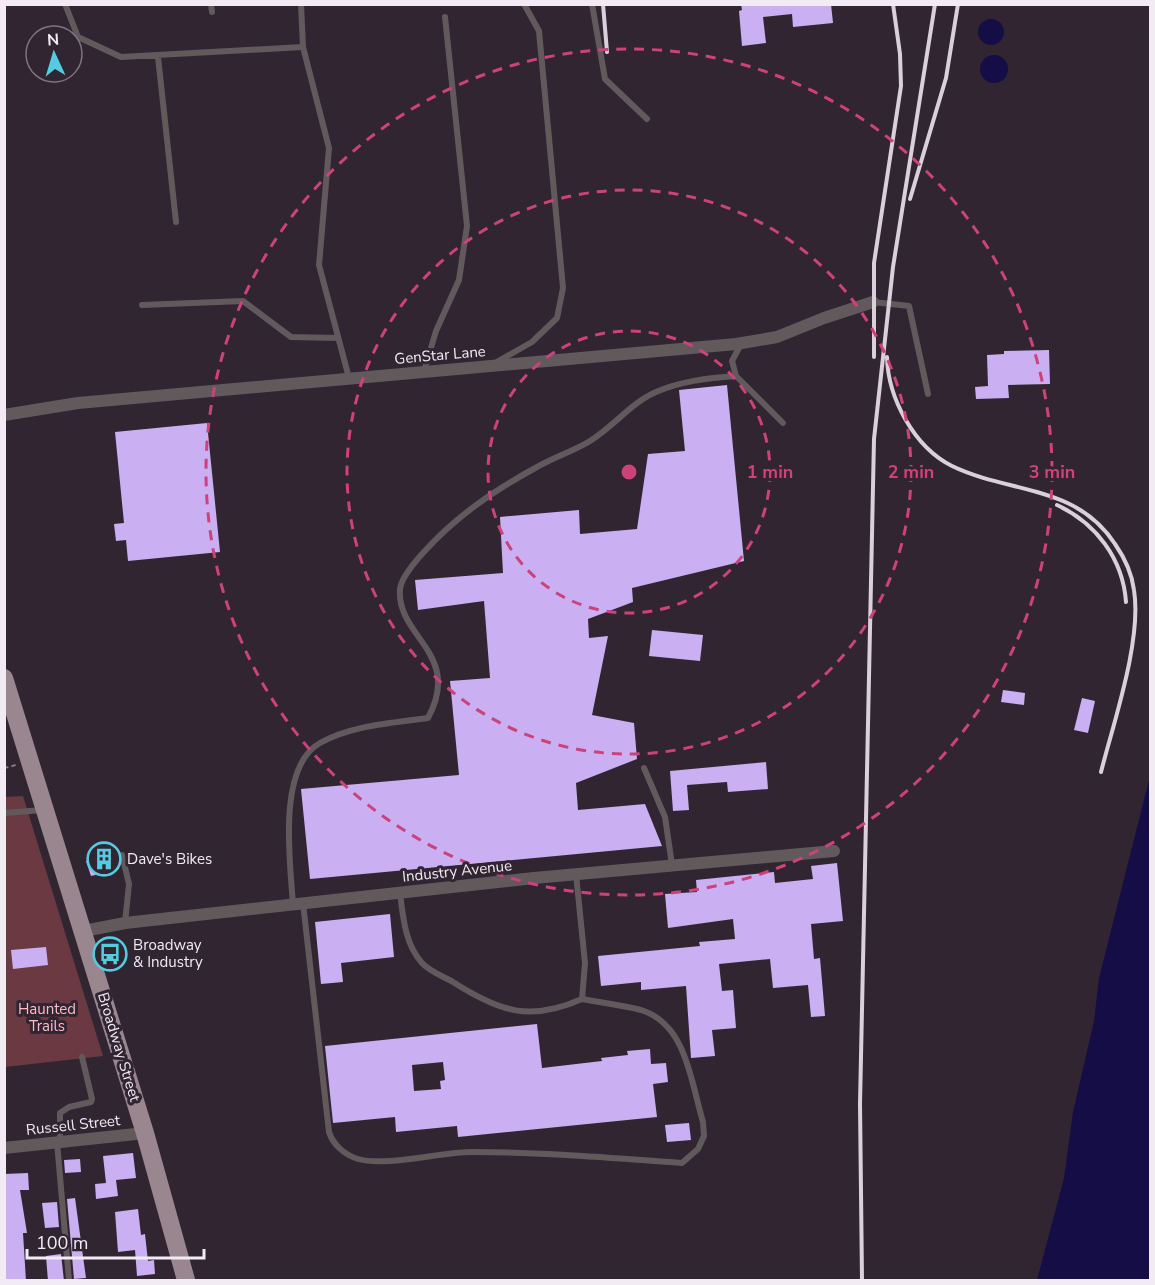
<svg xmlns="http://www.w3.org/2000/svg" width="1155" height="1285" viewBox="0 0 1155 1285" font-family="'Nunito Sans',sans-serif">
<rect width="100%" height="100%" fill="#322532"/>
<!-- green -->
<path fill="#6b3941" d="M 23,796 L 103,1056 L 5,1067 L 5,797 Z"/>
<!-- water -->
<path fill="#150d46" d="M978 32a13 13 0 1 1 26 0a13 13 0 1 1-26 0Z
M980 69a14 14 0 1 1 28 0a14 14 0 1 1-28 0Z
M 1150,776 L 1150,1280 L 1037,1280 L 1064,1178 L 1073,1112 L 1094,1021 L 1099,978 Z"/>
<!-- building -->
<path fill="#caaff3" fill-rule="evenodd" d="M 741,4 L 831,4 L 833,23 L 793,27 L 792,14 L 763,17 L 766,43 L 742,46 L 739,11 L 742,10 Z
M 1049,350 L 1050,384 L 1008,385 L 1009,398 L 976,399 L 975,387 L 988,386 L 987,355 L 1004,354 L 1004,351 Z
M 727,385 L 744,561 L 632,588 L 633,602 L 588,619 L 589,638 L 608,636 L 592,715 L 634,723 L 637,759 L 576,783 L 578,810 L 645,804 L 662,846 L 310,879 L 301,789 L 459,775 L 450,681 L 490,678 L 484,601 L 418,610 L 415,580 L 503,573 L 500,517 L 579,510 L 580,534 L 637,529 L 648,454 L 685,451 L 679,390 Z
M 207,423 L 220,552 L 128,561 L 126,540 L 116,541 L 114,524 L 124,523 L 115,432 Z
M 652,630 L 703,635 L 700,661 L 649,656 Z
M 1003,690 L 1025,693 L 1024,705 L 1001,702 Z
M 1082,698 L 1095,701 L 1088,733 L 1074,730 Z
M 766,762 L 768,789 L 728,792 L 727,782 L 687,785 L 689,810 L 673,811 L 670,771 Z
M 114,849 L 119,869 L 91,876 L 86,861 L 99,857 L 98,853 Z
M 837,863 L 843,921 L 811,924 L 814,959 L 820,958 L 825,1016 L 811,1017 L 808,985 L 773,988 L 770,959 L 719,964 L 722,991 L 733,990 L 736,1028 L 712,1030 L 715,1056 L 691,1058 L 686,986 L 641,990 L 641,982 L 601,986 L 598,956 L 700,946 L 699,942 L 735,939 L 733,919 L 668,928 L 665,894 L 697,892 L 696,880 L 774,872 L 775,883 L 813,879 L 811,866 Z
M 390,914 L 394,957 L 341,963 L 343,982 L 321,984 L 315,922 Z
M 46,947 L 48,965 L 13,969 L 11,950 Z
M 537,1024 L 542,1068 L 602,1061 L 601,1058 L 628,1055 L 627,1051 L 650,1049 L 651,1064 L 666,1063 L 668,1082 L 653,1084 L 657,1117 L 458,1137 L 457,1126 L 396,1132 L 395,1117 L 333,1123 L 325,1046 ZM 443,1062 L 445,1080 L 440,1081 L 441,1089 L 414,1091 L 412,1065 Z
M 689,1123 L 691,1140 L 667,1142 L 665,1125 Z
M 133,1153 L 136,1178 L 116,1180 L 118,1196 L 96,1199 L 95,1184 L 106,1183 L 103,1156 Z
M 80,1159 L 81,1172 L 65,1173 L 64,1160 Z
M 28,1173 L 29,1190 L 20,1190 L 27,1233 L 23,1233 L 26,1281 L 4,1281 L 4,1174 Z
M 75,1198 L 86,1278 L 74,1279 L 67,1199 Z
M 57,1202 L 59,1227 L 45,1228 L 42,1203 Z
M 138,1209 L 141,1235 L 145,1234 L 148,1261 L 154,1260 L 155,1274 L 137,1276 L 135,1250 L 118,1252 L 115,1212 Z
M 61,1254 L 64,1281 L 48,1281 L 46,1256 Z"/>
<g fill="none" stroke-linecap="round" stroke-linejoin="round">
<!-- path -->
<path stroke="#827783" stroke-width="2" stroke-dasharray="4.5 3" stroke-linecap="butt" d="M 4,768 L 16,765"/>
<!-- service -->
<path stroke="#62595d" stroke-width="6" d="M 65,4 L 78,37 L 121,57 L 303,47 L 329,148 L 319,265 L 349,378
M 211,4 L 212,12
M 301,4 L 303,47
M 592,4 L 605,79 L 647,119
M 158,57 L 176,222
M 873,302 L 909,306 L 928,394
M 142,305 L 243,301 L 291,337 L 338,338
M 741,344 L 732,361 L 736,376 L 783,423
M 495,363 L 532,342 L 557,318 L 563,288 L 539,31 L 524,4
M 424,371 L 436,331 L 459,280 L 467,226 L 445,17
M 644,768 L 665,817 L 672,865
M 4,813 L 43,810
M 122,855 L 129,884 L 125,923
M 400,893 C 403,917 405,944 422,963 C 429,971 444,977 453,982 C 500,1012 530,1022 582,999 L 585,963 L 576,874
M 303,903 L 329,1132 C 333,1145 345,1155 358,1159 C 386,1167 440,1152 472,1152 C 542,1152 612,1158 682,1163 L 698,1149 L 704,1136 L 703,1122 C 691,1083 687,1024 641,1010 C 622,1005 602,1003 582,999
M 293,904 C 290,862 277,767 320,743 C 352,725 393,723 428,718 C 463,653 396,637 400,589 C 401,578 414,563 422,554 C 455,517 493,491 537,467 C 554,457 574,451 590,441 C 613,427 632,402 656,392 C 681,381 709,378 736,376
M 57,1142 L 69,1280
M 60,1142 L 60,1113 L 69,1107 L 91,1102 L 92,1099 L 82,1057"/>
<!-- minor -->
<path stroke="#62595d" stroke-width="12" d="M 4,415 L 78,403 L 736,344 L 777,337 L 824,318 L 873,302
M 84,931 L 125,923 L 534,878 L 834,851
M 4,1148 L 145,1133"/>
<!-- primary -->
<path stroke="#99868f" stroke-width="18" d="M 4,678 L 145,1133 L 186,1280"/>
<!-- rail -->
<path stroke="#d9d0da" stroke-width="4" d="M 603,4 L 607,52
M 910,199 L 946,78 L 958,4
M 874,357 L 874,263 L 901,86 L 900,54 L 893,4
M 887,357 C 888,398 914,447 952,466 C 1010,494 1076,484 1115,544 C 1124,557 1132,574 1134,590 C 1142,640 1114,721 1101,772
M 1057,505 C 1096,523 1123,559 1126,602
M 862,1280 L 860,1104 L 874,439 L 893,267 L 935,4"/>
</g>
<!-- distance rings -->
<g fill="none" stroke="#cc427a" stroke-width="3" stroke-dasharray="10 8">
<circle cx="629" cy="472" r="141"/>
<circle cx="629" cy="472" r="282"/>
<circle cx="629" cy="472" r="423"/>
</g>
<!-- icons -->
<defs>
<g id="building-ring" transform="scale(1.725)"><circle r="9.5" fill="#322532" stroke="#55cae0" stroke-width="1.5"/><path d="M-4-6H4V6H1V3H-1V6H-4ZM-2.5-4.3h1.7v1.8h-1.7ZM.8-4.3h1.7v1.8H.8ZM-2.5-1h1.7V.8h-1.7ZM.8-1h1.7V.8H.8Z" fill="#55cae0"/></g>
<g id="bus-ring" transform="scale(1.725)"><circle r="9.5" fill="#322532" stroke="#55cae0" stroke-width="1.5"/><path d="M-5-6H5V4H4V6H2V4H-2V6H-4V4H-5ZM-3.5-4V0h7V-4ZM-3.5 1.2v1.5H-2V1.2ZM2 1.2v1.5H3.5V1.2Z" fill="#55cae0"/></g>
</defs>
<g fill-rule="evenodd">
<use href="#building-ring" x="104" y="859"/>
<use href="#bus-ring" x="110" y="954"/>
</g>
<g text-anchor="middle" stroke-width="6" stroke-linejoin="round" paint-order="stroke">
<!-- street labels -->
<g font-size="15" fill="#f3ebf4" stroke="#322532">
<text transform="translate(440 355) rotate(-5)" y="5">GenStar Lane</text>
<text transform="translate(457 871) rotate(-6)" y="5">Industry Avenue</text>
<text transform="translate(119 1047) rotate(73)" y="5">Broadway Street</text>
<text transform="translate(73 1125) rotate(-6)" y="5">Russell Street</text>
</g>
<!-- poi labels -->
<g font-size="15" fill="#f3ebf4" stroke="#322532" text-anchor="start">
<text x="127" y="864">Dave's Bikes</text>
<text x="133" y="950">Broadway<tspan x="133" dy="17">&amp; Industry</tspan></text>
</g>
<!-- park labels -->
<g font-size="15" fill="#febbc4" stroke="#322532">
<text x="47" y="1014">Haunted<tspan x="47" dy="17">Trails</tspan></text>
</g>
</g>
<circle cx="629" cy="472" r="9" fill="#cc427a" stroke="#322532" stroke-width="3"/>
<g font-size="18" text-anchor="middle" font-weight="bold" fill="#cc427a" stroke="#322532" stroke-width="6" stroke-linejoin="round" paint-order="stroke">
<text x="770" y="478">1 min</text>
<text x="911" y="478">2 min</text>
<text x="1052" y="478">3 min</text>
</g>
<!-- border -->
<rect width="1155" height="1285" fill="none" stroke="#f3ebf4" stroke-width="12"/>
<!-- north arrow -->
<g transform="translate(54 54) rotate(356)"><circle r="28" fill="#322532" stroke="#7f7480" stroke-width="1.5"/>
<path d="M0-4.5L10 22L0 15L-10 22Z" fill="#55cae0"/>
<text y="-9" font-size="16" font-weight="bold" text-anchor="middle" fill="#f3ebf4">N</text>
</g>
<!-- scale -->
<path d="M27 1249v9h177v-9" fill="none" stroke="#f3ebf4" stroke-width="3"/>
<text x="36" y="1249" font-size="18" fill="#f3ebf4" stroke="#322532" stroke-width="4.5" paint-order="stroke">100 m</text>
</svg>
